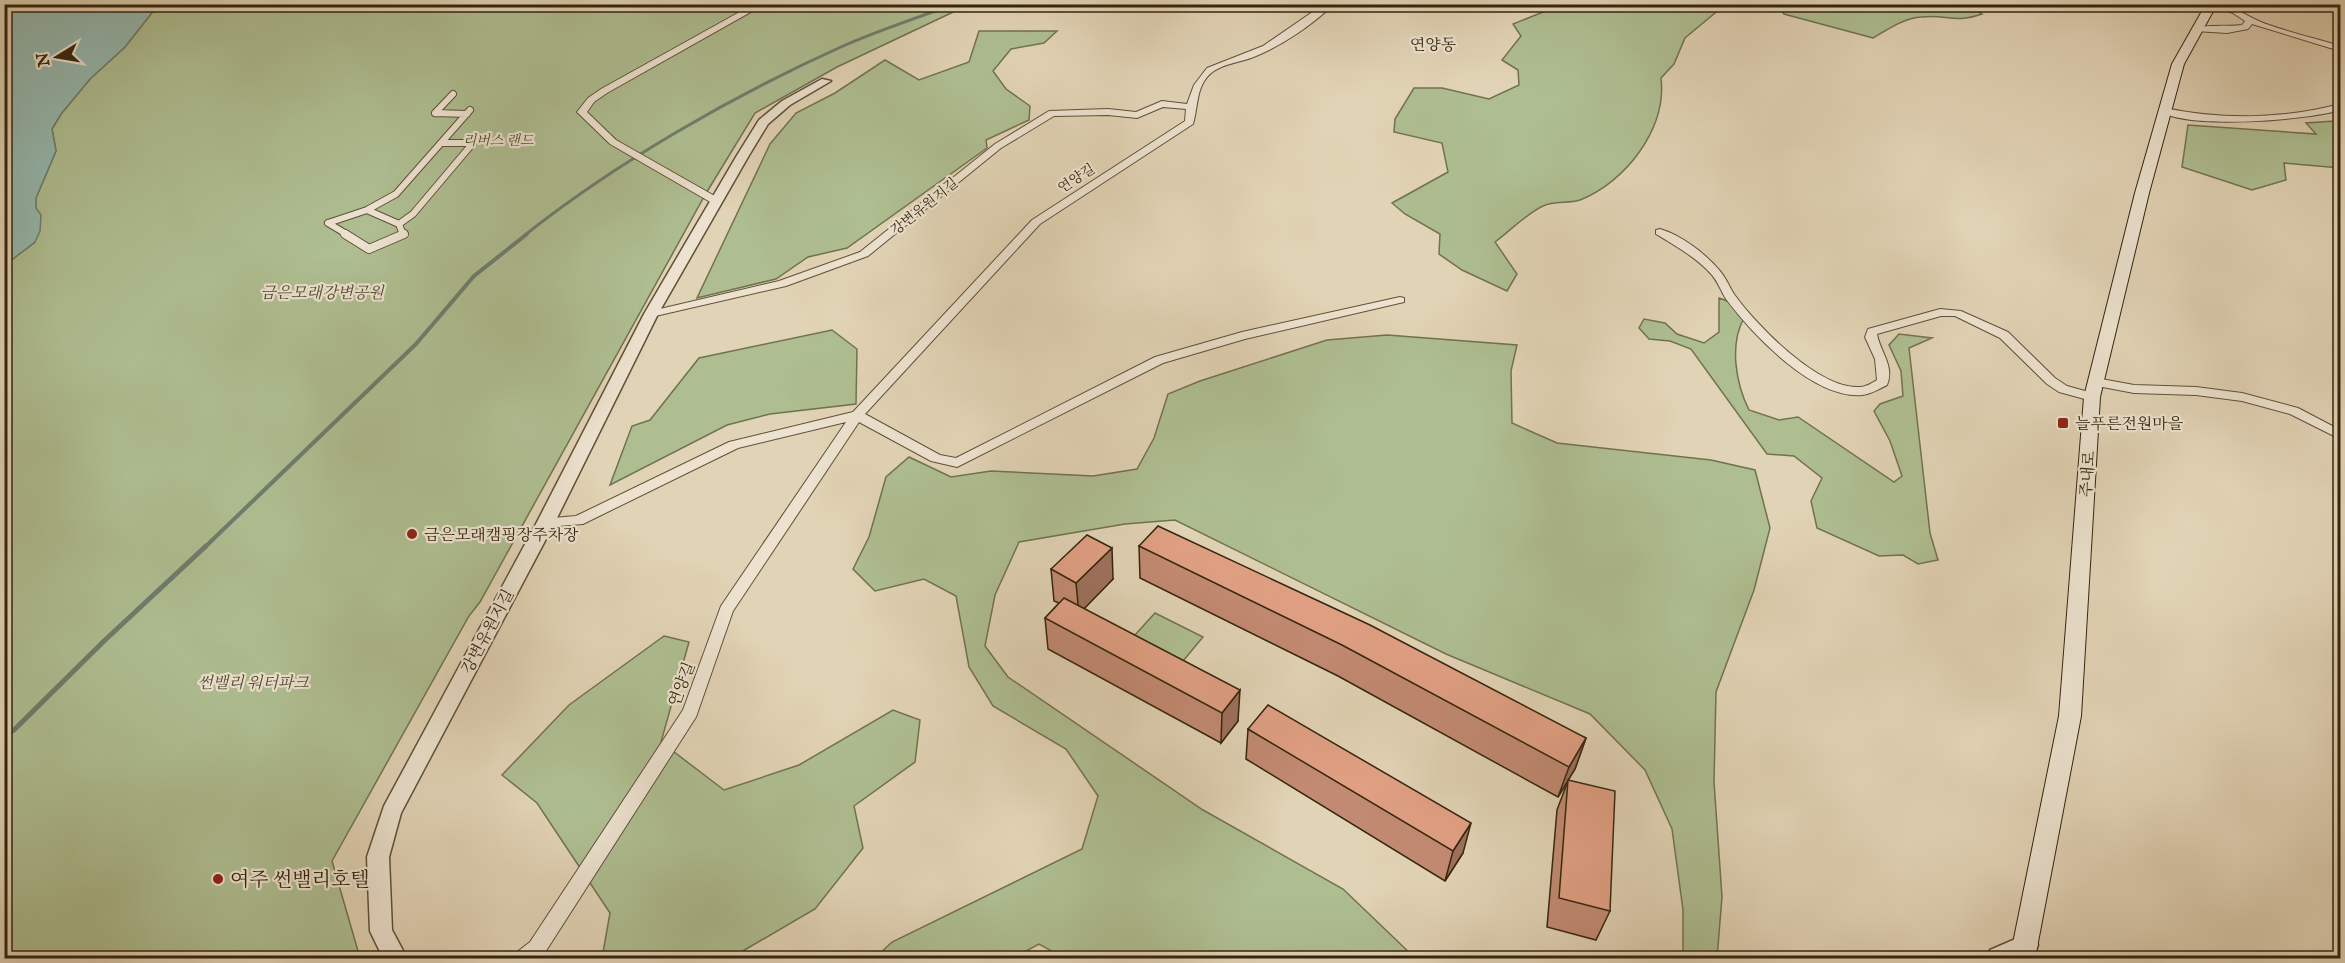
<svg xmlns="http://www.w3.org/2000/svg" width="2345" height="963" viewBox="0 0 2345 963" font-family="'IM FELL English','Noto Serif KR',serif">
<rect width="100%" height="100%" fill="#e1d3b5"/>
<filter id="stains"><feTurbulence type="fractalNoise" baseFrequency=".00333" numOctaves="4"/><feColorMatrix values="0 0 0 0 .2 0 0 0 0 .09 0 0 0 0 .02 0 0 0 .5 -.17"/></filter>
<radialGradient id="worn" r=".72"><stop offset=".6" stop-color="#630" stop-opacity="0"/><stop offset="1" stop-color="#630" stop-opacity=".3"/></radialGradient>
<!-- green -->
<path fill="#aebe91" stroke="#717250" stroke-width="1.5" d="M 1966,4 L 1982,14 C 1953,24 1947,14 1921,17 C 1904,18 1887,30 1873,38 L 1784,14 L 1778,5 Z
M 158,5 L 968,5 L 837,67 L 755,113 L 705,195 L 480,602 L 469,616 L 332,861 L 360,958 L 5,958 L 5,265 L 35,242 L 36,198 L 56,151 L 52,129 L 61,114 L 90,79 L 125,47 Z
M 1718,5 L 1721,8 L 1685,38 L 1674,64 L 1661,78 C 1667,128 1626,182 1580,200 C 1568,204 1554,200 1543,206 C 1526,214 1510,231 1495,242 L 1517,274 L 1507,291 L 1462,270 L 1439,254 L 1440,234 L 1405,214 L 1392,203 L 1448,172 L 1442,143 L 1394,132 L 1395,119 L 1414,88 L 1442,88 L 1489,99 L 1519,85 L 1518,70 L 1502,60 L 1521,36 L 1513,24 L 1553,8 L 1568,12 L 1588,7 L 1590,5 Z
M 979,31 L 1057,31 L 1044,43 L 1011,49 L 993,71 L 1006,89 L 1030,106 L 1029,120 L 986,140 L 987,148 L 847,248 L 808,257 L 776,279 L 697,298 L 770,144 L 796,113 L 835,93 L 885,60 L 919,80 L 969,62 Z
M 2335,121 L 2340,125 L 2340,168 L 2284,163 L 2286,180 L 2252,190 L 2182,167 L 2188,125 L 2316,134 L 2306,123 Z
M 1719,298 L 1730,302 L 1744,318 C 1729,345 1736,384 1749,410 L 1779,420 L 1798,417 L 1894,482 L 1902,476 L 1890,441 L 1874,411 L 1880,404 L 1903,396 L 1901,371 L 1889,345 L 1899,334 L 1932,338 L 1909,348 L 1930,533 L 1938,560 L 1918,564 L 1903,555 L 1879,556 L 1817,528 L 1811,501 L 1822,478 L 1794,456 L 1767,454 L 1691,349 L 1670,341 L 1649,339 L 1639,328 L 1644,319 L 1665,323 L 1677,334 L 1704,343 L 1719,332 Z
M 832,330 L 857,349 L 856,404 L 770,414 L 727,425 L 610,485 L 632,426 L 650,420 L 699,358 Z
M 1387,335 L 1517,345 L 1511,371 L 1512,423 L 1557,443 L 1711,460 L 1755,470 L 1770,528 L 1754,590 L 1716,692 L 1714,782 L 1722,897 L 1717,958 L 1683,958 L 1683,910 L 1672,829 L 1645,770 L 1590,714 L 1446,654 L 1175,520 L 1125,524 L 1019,542 L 995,595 L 985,646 L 1008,677 L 1203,810 L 1343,889 L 1415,958 L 1064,958 L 1039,944 L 1013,958 L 875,958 L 892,942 L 1082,849 L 1098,796 L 1066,749 L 993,706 L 969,667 L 956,596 L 924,579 L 875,591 L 853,569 L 869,537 L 886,477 L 909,457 L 951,477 L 991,471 L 1093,476 L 1137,469 L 1154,438 L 1168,394 L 1200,381 L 1327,340 Z
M 1155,613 L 1203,637 L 1173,673 L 1124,647 Z
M 664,636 L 689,642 L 661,742 L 724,790 L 799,765 L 893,710 L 920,720 L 915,762 L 854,806 L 863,848 L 815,909 L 741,952 L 742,958 L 602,958 L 610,913 L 537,803 L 502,775 L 569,705 Z"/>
<!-- water -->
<path fill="#94b8ae" stroke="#6e7d6e" stroke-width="1.5" d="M 5,4 L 158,5 L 125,47 L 90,79 L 61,114 L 52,129 L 56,151 L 36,198 L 36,208 L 41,215 L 40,231 L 35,242 L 5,265 Z"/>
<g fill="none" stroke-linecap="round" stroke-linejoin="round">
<!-- stream-far2 -->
<path stroke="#6e7d6e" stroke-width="3" d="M 525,235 C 617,162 734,95 843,46 C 879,30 917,18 954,4"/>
<!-- stream-far1 -->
<path stroke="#6e7d6e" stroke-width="4" d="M 204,548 L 416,344 L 474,276 L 527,234"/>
<!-- stream -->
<path stroke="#6e7d6e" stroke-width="5" d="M 4,735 L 14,730 L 104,641 L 206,546"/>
<!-- pedestrian-far1 casing -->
<g stroke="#5f5038" stroke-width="8">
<path id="pedestrian-far1" d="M 435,113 L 467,114
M 435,113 L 453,94
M 441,143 L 473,143
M 367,210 L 399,224 L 403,235
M 328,223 L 367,210 L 396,194 L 470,110
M 328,223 L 348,235
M 399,224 L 413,214 L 473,143"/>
</g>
<!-- pedestrian casing -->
<g stroke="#5f5038" stroke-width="10">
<path id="pedestrian" d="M 345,234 L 369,249 L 404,234"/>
</g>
<!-- minor casing -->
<g stroke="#5f5038" stroke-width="2">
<path id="minor" d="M 754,4 L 765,4 L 607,93 L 594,102 L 587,112 L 616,140 L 720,199 L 720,203 L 712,203 L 610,144 L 577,112 L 588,98 L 601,89 Z
M 1324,4 L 1334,4 C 1312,25 1283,45 1256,56 C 1241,63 1220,63 1208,76 C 1196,89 1198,108 1193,124 L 1040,224 L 865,414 L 940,455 L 956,458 L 1155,357 L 1242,332 L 1400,297 L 1404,298 L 1404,302 L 1245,339 L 1163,363 L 957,467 L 931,461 L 859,422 L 733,611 L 696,717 L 544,954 L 538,958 L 515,958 L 517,952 L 530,942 L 683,710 L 721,606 L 846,422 L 738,448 L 583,524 L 546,527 L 541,525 L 539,522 L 541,519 L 576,516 L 729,442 L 853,412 L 1032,220 L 1185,121 L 1186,109 L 1163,107 L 1137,118 L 1108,115 L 1054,116 L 1001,148 L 868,256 L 786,286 L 651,317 L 647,316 L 645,314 L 647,312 L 779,281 L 860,252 L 995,144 L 1049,111 L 1108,109 L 1136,112 L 1162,101 L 1187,104 L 1194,85 L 1207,68 L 1263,46 Z
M 2208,4 C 2237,4 2244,17 2269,25 C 2292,33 2317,39 2340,46 L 2340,51 L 2252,24 L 2248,29 L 2227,33 L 2195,31 L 2194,29 C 2202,24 2230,27 2242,25 L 2245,21 L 2233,13 Z
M 2340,104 L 2340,110 C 2308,120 2187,130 2160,111 L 2165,108 C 2222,120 2284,119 2340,104 Z
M 1660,229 C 1681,235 1706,254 1720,271 C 1726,278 1729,286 1734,294 C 1756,325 1819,390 1860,387 C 1866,387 1872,383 1877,380 L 1875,359 L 1865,337 L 1868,329 L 1940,309 L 1961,311 L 2008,332 L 2055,378 L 2067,386 L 2096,394 L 2098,397 L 2092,401 L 2059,392 L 2047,384 L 2000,338 L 1955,316 L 1941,316 L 1877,334 C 1880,352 1895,366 1887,385 C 1879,389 1871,394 1862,395 C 1813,399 1753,335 1726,299 C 1721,291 1718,282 1712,275 C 1697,258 1676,246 1656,234 L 1656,230 Z
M 2096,378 L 2134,385 L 2196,387 L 2242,393 L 2298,408 L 2340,430 L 2340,439 L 2290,414 L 2242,401 L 2196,395 L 2134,393 L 2092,385 L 2090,382 Z"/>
</g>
<!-- tertiary casing -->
<g stroke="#5f5038" stroke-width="3">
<path id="tertiary" d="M 822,79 L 831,81 L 790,105 L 768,124 L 748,157 L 658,314 L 555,522 L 401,813 L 389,857 L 392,930 L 407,958 L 383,958 L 370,931 L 367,857 L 384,806 L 537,522 L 644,314 L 736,157 L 759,120 L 782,101 Z
M 2027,934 L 2035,937 L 2038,945 L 2035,953 L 2022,958 L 1987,958 L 1990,950 Z"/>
</g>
<!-- secondary casing -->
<g stroke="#34250e" stroke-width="2">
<path id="secondary" d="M 2206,4 L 2217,4 L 2184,64 L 2149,193 L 2100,397 L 2081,716 L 2035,958 L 2010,958 L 2059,716 L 2084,397 L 2135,193 L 2172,64 Z"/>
</g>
<!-- pedestrian-far1 -->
<use href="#pedestrian-far1" stroke="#ece2cf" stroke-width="6"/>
<!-- pedestrian -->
<use href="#pedestrian" stroke="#ece2cf" stroke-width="8"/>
<!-- minor -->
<use href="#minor" fill="#ece2cf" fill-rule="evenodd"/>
<!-- tertiary -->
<use href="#tertiary" fill="#ece2cf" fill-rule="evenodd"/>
<!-- secondary -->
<use href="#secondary" fill="#ece2cf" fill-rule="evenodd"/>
</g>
<!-- wall -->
<path fill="#c28a72" stroke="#34250e" stroke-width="1.5" d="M 1139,546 L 1586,738 L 1575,769 L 1568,780 L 1610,911 L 1596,940 L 1547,927 L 1557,810 L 1568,781 L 1558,797 L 1338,676 L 1140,578 Z
M 1051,569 L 1113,579 L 1084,608 L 1238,721 L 1221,743 L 1048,649 L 1045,618 L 1059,603 L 1054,601 Z
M 1248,729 L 1463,853 L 1445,881 L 1246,759 Z"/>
<!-- shaded-wall -->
<path fill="#9e705c" stroke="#34250e" stroke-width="1.5" d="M 1112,548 L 1113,579 L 1079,614 L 1076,583 Z
M 1240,690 L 1238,721 L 1221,743 L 1222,713 Z
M 1586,738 L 1575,769 L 1558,797 L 1569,767 Z
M 1471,823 L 1463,853 L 1445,881 L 1453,851 Z"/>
<!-- building -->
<path fill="#e1a084" stroke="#34250e" stroke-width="1.5" d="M 1158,526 L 1370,625 L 1586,738 L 1569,767 L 1342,645 L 1139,546 Z
M 1087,535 L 1112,548 L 1076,583 L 1051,569 Z
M 1064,598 L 1240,690 L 1222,713 L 1045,618 Z
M 1268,705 L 1471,823 L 1453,851 L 1248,729 Z
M 1568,780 L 1615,791 L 1610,911 L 1559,898 Z"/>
<!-- markers -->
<g fill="#8f2418" stroke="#ece2cf" stroke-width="2">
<rect x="2057" y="417" width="12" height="12" rx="3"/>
<circle cx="412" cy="534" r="6"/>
<circle cx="218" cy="879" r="6"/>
</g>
<g text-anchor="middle" stroke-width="4.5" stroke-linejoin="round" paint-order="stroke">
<!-- far-park labels -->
<g font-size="14" font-style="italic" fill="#524b2f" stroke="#ece2cf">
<text x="498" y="145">리버스 랜드</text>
</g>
<!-- far-street labels -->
<g font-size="14" fill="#34250e" stroke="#ece2cf">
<text transform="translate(1076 178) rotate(-33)" y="5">연양길</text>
<text transform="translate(924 206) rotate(-39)" y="5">강변유원지길</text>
</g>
<!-- far-quarter labels -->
<g font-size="16" fill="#34250e" stroke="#ece2cf">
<text x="1433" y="50">연양동</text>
</g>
<!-- park labels -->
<g font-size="16" font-style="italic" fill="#524b2f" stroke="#ece2cf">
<text x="322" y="298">금은모래강변공원</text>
<text x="253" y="688">썬밸리 워터파크</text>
</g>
<!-- poi labels -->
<g font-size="16" fill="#34250e" stroke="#ece2cf" text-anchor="start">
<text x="2075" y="429">늘푸른전원마을</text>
<text x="424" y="540">금은모래캠핑장주차장</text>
</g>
<!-- street labels -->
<g font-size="16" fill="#34250e" stroke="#ece2cf">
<text transform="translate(2087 474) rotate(-86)" y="6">주내로</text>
<text transform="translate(487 631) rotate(-62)" y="6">강변유원지길</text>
<text transform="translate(681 684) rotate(-69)" y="6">연양길</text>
</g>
<!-- near-poi labels -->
<g font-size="20" fill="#34250e" stroke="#ece2cf" text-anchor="start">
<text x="230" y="886">여주 썬밸리호텔</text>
</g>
</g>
<!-- margin -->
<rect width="2345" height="963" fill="none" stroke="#e1d3b5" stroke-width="24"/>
<rect x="6" y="6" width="2333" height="951" fill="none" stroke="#34250e" stroke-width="3"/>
<rect x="12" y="12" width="2321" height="939" fill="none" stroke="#34250e" stroke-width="1.5"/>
<!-- north arrow -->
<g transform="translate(57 57) rotate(259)" stroke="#ece2cf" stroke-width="4.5" paint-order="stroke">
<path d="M0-4.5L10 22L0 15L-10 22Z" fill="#34250e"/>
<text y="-9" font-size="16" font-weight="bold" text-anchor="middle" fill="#34250e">N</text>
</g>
<rect width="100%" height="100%" filter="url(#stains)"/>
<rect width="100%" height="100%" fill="url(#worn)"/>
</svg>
